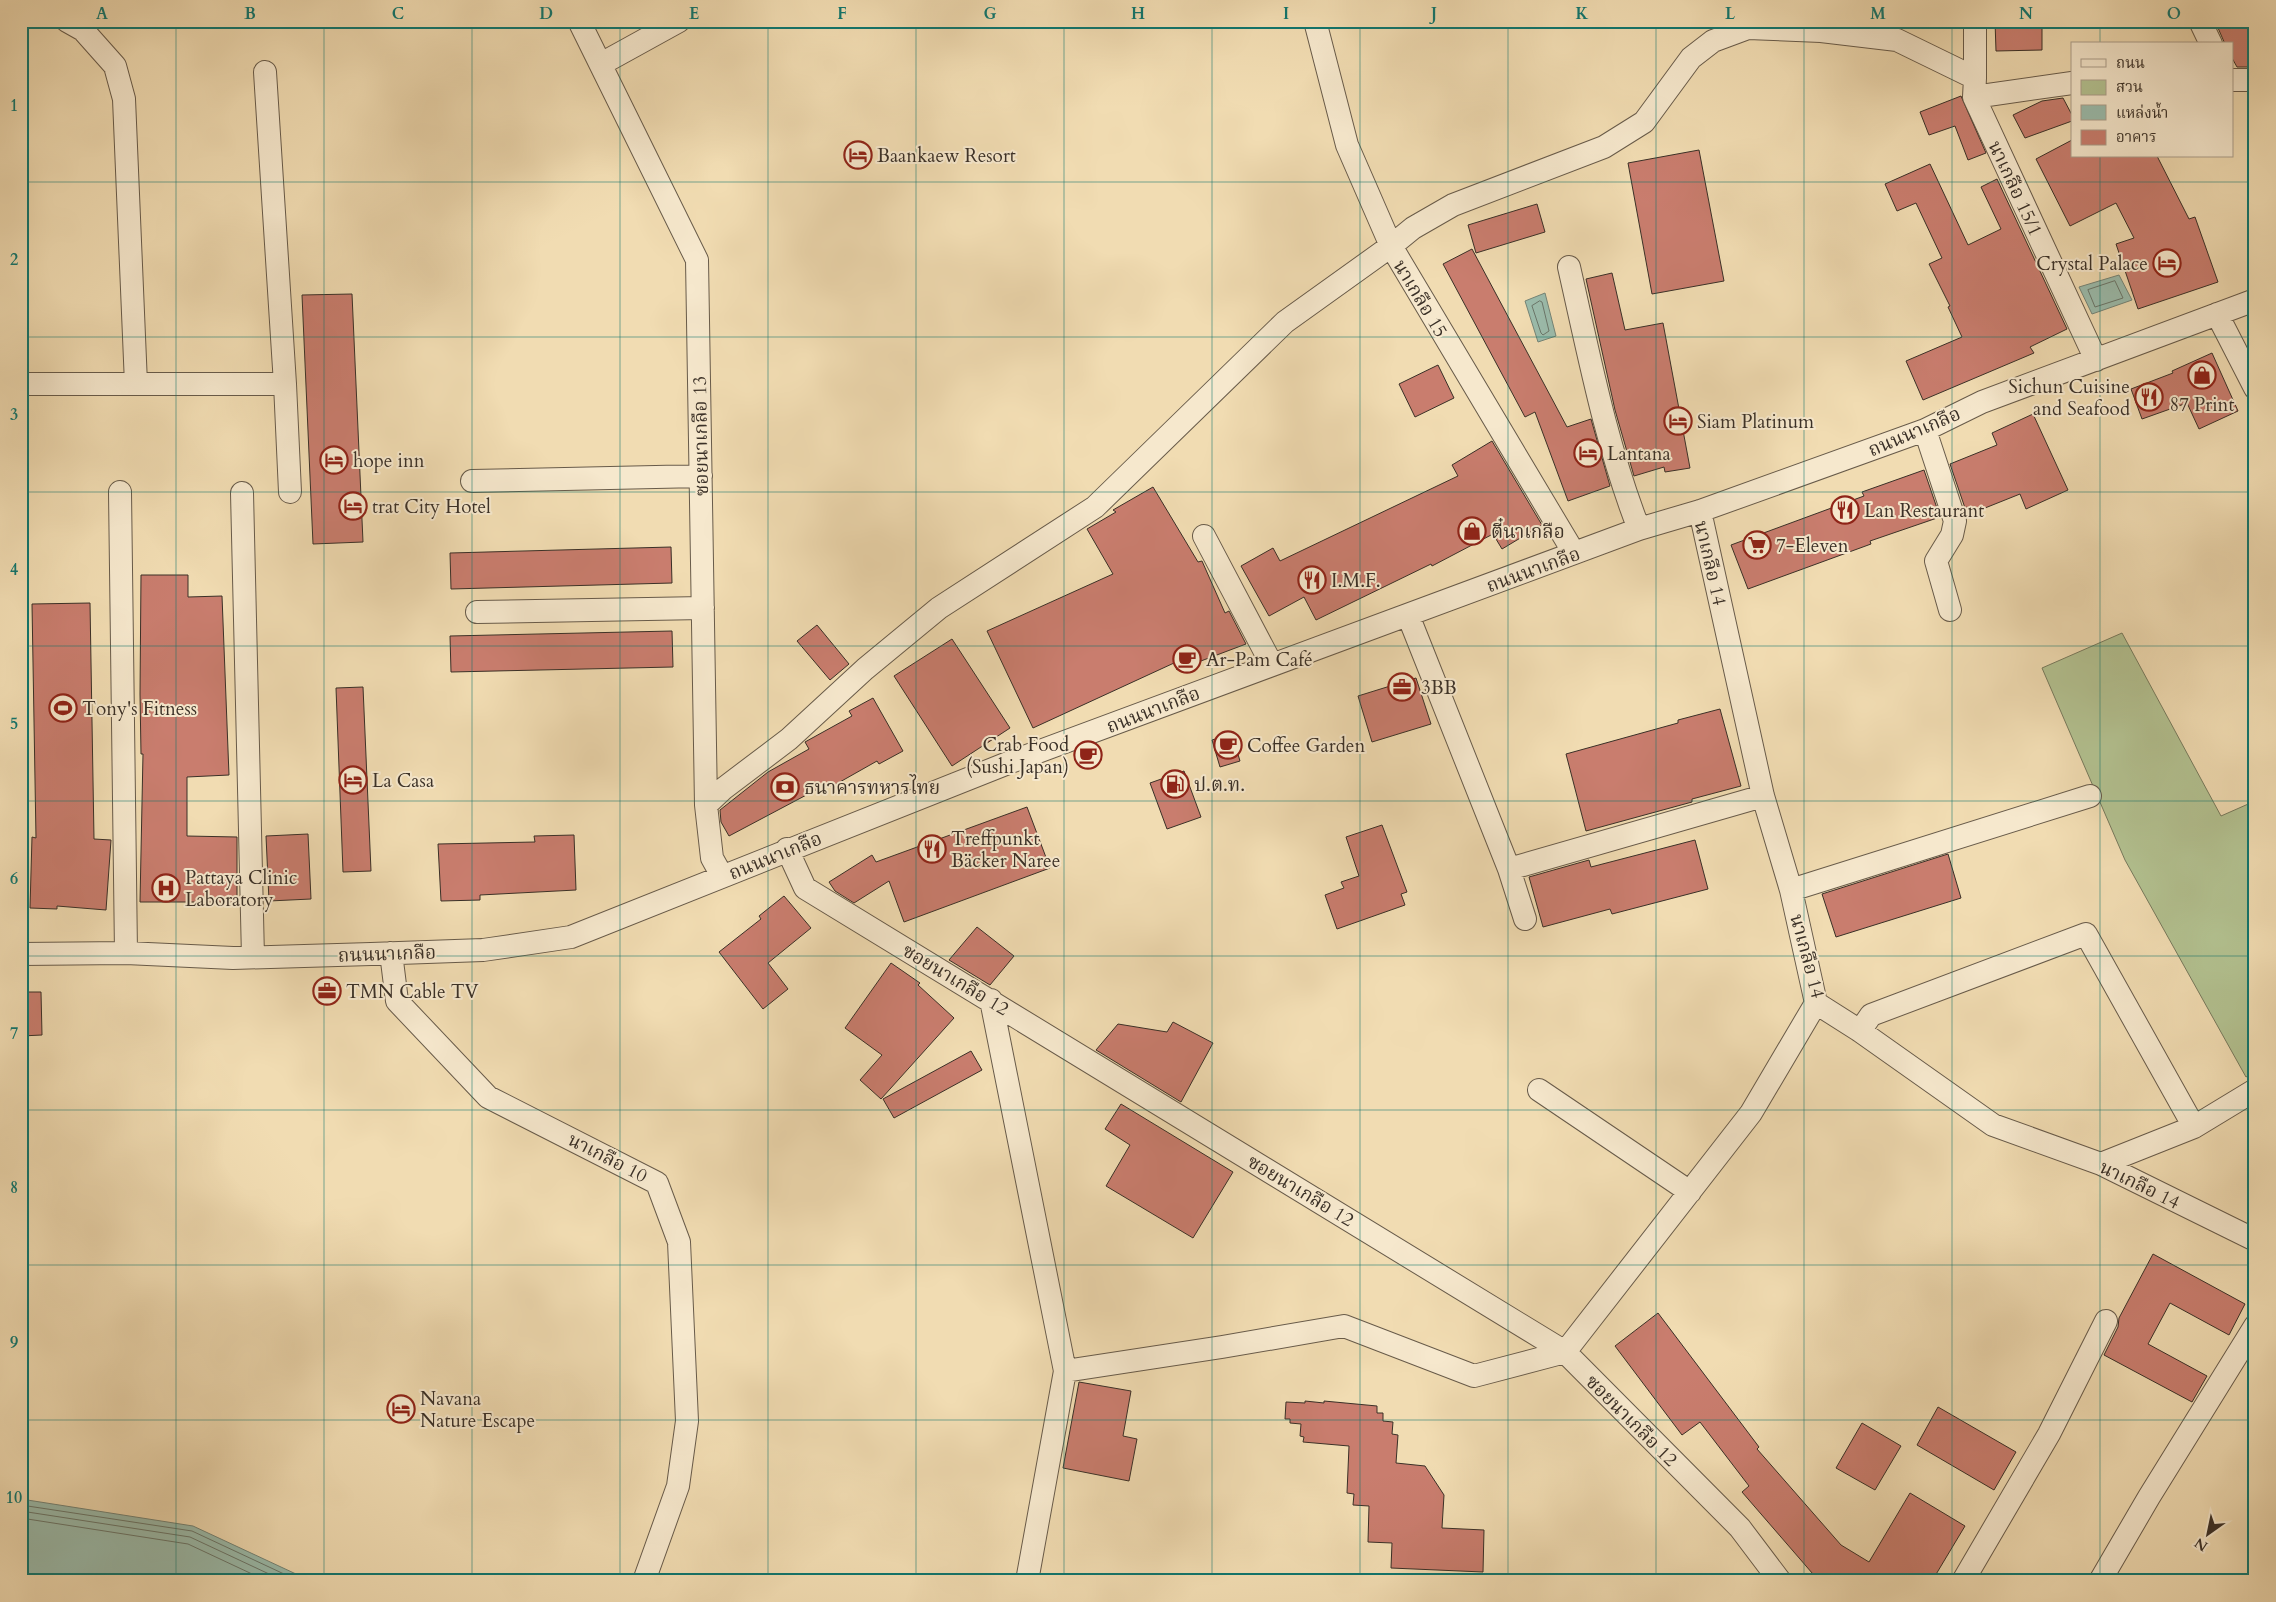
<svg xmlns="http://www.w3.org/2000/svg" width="2276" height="1602" viewBox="0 0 2276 1602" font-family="Cardo,'Noto Serif Thai',serif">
<rect width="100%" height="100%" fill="#f1dcb2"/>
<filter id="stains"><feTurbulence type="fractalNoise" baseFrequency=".004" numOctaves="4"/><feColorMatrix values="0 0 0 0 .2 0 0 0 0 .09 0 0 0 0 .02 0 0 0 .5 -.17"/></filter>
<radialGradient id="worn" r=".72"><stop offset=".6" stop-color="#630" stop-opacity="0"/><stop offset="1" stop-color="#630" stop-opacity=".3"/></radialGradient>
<!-- green -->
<path fill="#b3c291" stroke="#76795c" d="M 2122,633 L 2221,816 L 2255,801 L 2255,1072 L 2246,1077 L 2125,860 L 2042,668 Z"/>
<!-- water -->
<path fill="#9bbcac" stroke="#748477" d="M 2119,275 L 2132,300 L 2092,314 L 2079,287 Z
M 1545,293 L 1556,336 L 1538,342 L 1525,301 Z
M 21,1499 L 193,1526 L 311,1581 L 21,1581 Z"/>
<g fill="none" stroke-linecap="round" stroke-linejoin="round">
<!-- shore -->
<path stroke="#6a766a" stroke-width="1" d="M 2115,281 L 2123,298 L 2095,307 L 2088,290 Z
M 1540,301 L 1542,302 L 1549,331 L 1543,335 L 1541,333 L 1532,306 Z
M 21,1505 L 192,1531 L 299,1581
M 21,1511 L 190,1537 L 284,1581
M 21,1518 L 188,1544 L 267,1581"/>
</g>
<!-- building -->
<path fill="#c97d6e" stroke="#3a3027" d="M 1995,21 L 2042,21 L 2042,50 L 1996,51 Z
M 2215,21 L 2255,21 L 2255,64 L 2249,67 L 2237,67 L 2232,58 L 2232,44 L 2225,44 Z
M 1961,96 L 1986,153 L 1968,160 L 1955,126 L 1929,135 L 1920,112 Z
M 2063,98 L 2072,115 L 2072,121 L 2025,138 L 2013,115 L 2042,101 Z
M 2072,140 L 2072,156 L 2157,156 L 2189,219 L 2195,217 L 2218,282 L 2138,309 L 2116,244 L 2134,238 L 2116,203 L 2070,226 L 2036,159 Z
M 1699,150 L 1724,281 L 1652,294 L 1628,163 Z
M 1930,164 L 1968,245 L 2001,229 L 1981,187 L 1997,179 L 2067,329 L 2030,347 L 2034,353 L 1923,400 L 1906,361 L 1962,337 L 1948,307 L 1950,306 L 1929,264 L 1942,258 L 1916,203 L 1897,211 L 1885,184 Z
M 1537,204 L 1545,232 L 1476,253 L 1468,225 Z
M 1472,249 L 1567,427 L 1591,419 L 1610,486 L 1568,501 L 1535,412 L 1525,417 L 1443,264 Z
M 1612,273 L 1625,330 L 1663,323 L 1690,468 L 1665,472 L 1664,467 L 1634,476 L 1615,410 L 1586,279 Z
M 352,294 L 363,542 L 313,544 L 302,295 Z
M 2212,353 L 2238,411 L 2199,429 L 2187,403 L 2142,419 L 2131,389 L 2173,373 L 2172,371 Z
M 1438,365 L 1454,398 L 1415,417 L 1399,384 Z
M 2033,414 L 2068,490 L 2026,509 L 2020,494 L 1970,514 L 1967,507 L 1965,508 L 1950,464 L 1997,445 L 1992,433 Z
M 1492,441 L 1542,525 L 1502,549 L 1493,534 L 1432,566 L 1431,564 L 1316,620 L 1304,597 L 1269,616 L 1241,566 L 1273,548 L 1280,561 L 1458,476 L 1452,465 Z
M 1924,470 L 1940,517 L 1870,541 L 1871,544 L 1748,589 L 1731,545 L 1864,496 L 1862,492 Z
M 1153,487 L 1198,562 L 1202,561 L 1225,613 L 1229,611 L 1246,644 L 1177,670 L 1174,663 L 1033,728 L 987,631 L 1113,574 L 1087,529 L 1116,512 L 1113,510 Z
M 671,547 L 672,583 L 451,589 L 450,553 Z
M 141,575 L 188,575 L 188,597 L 222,596 L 229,775 L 187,777 L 187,836 L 237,837 L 237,902 L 140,902 L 143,754 L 141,754 L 140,694 Z
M 90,603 L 94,839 L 111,840 L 106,910 L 57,906 L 57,909 L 30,908 L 32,837 L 36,838 L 32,604 Z
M 817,625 L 849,664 L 830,680 L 797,641 Z
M 672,631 L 673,667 L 451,672 L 450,636 Z
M 952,639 L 1010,728 L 952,766 L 894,676 Z
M 1416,678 L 1431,724 L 1372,742 L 1358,696 Z
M 363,687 L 371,871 L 343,872 L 336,688 Z
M 873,698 L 903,751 L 879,764 L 877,761 L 831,787 L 829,783 L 729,836 L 721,822 L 720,810 L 768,772 L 809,749 L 805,742 L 852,716 L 849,711 Z
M 1720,709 L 1741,786 L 1692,799 L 1692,802 L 1586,831 L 1566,754 L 1678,723 L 1678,720 Z
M 1232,734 L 1240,761 L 1220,767 L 1212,740 Z
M 1184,771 L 1201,817 L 1167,829 L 1150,783 Z
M 1027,807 L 1050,868 L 904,922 L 889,881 L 854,903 L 835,891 L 829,882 L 872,855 L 876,862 Z
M 1382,825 L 1407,892 L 1401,894 L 1405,905 L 1337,929 L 1325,895 L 1344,888 L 1341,882 L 1359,876 L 1346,837 Z
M 308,834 L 311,899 L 269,901 L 266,836 Z
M 574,835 L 576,890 L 480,895 L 480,900 L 441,901 L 438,844 L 535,842 L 534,836 Z
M 1695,840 L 1708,889 L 1612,914 L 1610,909 L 1543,927 L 1529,877 L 1589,860 L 1591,867 Z
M 1948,854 L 1961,898 L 1836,937 L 1822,894 Z
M 784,896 L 811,928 L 768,963 L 788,989 L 763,1009 L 719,952 L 761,919 L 759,916 Z
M 977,927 L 1014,956 L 990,985 L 949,960 Z
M 891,963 L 920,983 L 918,985 L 954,1018 L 881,1099 L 860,1080 L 882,1055 L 845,1028 Z
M 21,992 L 41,992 L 42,1035 L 21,1036 Z
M 1173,1022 L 1213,1043 L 1181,1102 L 1096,1050 L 1118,1024 L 1167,1032 Z
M 971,1051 L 982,1070 L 894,1118 L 883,1099 Z
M 1121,1104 L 1233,1172 L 1193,1238 L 1106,1186 L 1130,1145 L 1105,1129 Z
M 2153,1254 L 2245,1304 L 2229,1335 L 2170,1303 L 2148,1344 L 2207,1376 L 2192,1402 L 2104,1355 L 2118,1327 L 2119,1318 Z
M 1658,1313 L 1759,1447 L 1757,1449 L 1841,1545 L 1869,1562 L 1910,1493 L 1965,1526 L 1932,1581 L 1819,1581 L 1742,1492 L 1749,1486 L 1700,1422 L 1682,1435 L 1615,1346 Z
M 1079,1382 L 1131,1391 L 1123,1436 L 1137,1439 L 1129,1481 L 1063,1468 Z
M 1305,1401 L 1324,1403 L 1324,1401 L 1377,1406 L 1377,1413 L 1383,1413 L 1383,1421 L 1393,1422 L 1392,1434 L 1398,1435 L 1396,1463 L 1425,1466 L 1444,1495 L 1442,1528 L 1484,1530 L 1483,1572 L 1391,1568 L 1392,1543 L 1368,1542 L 1369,1506 L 1353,1505 L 1354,1494 L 1347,1493 L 1349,1446 L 1303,1442 L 1304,1437 L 1300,1436 L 1301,1424 L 1290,1423 L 1290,1419 L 1285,1419 L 1286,1402 L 1305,1403 Z
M 1938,1407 L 2016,1452 L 1994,1490 L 1917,1445 Z
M 1862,1423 L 1901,1446 L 1875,1490 L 1836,1468 Z"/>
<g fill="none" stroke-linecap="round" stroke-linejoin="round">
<!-- minor casing -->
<g stroke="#685b4a" stroke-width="24">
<path id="minor" d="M 67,21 L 83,30 L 115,66 L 124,99 L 136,384
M 579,21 L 697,260 L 706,805 L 712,858 L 722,876
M 1315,21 L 1347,145 L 1391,246 L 1574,553
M 2200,21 L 2211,44
M 601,64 L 679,21
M 265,72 L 285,384 L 290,492
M 1975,78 L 1975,21
M 2232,80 L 2255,80
M 1974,97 L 2072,83
M 1569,267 C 1589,355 1606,445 1639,529
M 2217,314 L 2255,388
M 21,384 L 285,384
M 1925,430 L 1955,521 L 1952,535 L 1936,561 L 1950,610
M 472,481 L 701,476
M 120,492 L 126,953
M 242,493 L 253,957
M 1700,511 L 1763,796 L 1791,890 L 1816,1003 L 1860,1031 L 1993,1125 L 2101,1164 L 2255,1240
M 1204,536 L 1272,665
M 477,612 L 703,608
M 1408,615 L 1509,869 L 1525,919
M 706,805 L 723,789 L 789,739 L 865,669 L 939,608 L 1095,507 L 1285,322 L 1391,246 L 1413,228 L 1453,205 L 1604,147 L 1644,122 L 1691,58 L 1713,41 L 1748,28 L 1821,31 L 1897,40 L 1975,78 L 1974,97 L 2096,360
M 787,849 L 805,888 L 1565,1352 L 1740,1528 L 1780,1581
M 1509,869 L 1763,796
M 1791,890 L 2090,796
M 391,953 L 397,1001 L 488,1097 L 657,1183 L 679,1242 L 687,1421 L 678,1486 L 644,1581
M 21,954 L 126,953 L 233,958 L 371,954 L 483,950 L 571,937 L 1008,763 L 1639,529 L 1700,511 L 1925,430 L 1982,402 L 2255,300
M 991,1000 L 1065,1371 L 1027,1581
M 1860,1031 L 1871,1015 L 2086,934 L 2194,1127
M 1539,1090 L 1690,1192
M 2101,1164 L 2194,1127 L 2255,1090
M 1065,1371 L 1222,1347 L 1344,1326 L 1474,1376 L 1565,1352 L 1751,1113 L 1816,1003
M 1963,1581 L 2049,1434 L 2106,1321
M 2100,1581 L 2149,1497 L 2255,1326"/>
</g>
<!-- minor -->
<use href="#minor" stroke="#f6e8cd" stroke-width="22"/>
</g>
<!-- grid -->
<path fill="none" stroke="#0f766e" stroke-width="1" stroke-opacity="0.55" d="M 176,21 L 176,1581M 324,21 L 324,1581M 472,21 L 472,1581M 620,21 L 620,1581M 768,21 L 768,1581M 916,21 L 916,1581M 1064,21 L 1064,1581M 1212,21 L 1212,1581M 1360,21 L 1360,1581M 1508,21 L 1508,1581M 1656,21 L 1656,1581M 1804,21 L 1804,1581M 1952,21 L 1952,1581M 2100,21 L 2100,44M 2100,156 L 2100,1581M 21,182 L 2255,182M 21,337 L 2255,337M 21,492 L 2255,492M 21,646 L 2255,646M 21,801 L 2255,801M 21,956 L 2255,956M 21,1110 L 2255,1110M 21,1265 L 2255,1265M 21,1420 L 2255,1420"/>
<!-- icons -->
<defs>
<g id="hotel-ring" transform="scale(1.4375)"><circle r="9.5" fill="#f6e8cd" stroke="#8f2418" stroke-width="1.5"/><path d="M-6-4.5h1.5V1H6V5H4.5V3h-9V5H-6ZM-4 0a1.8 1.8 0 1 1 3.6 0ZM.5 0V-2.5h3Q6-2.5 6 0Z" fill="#8f2418"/></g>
<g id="shop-ring" transform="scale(1.4375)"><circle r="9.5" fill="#f6e8cd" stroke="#8f2418" stroke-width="1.5"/><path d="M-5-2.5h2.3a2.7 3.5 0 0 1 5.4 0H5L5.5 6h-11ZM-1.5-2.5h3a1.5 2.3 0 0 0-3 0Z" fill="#8f2418"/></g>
<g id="restaurant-ring" transform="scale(1.4375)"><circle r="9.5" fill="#f6e8cd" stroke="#8f2418" stroke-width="1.5"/><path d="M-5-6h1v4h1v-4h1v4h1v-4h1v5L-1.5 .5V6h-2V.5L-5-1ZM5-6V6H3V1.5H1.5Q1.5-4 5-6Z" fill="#8f2418"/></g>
<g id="supermarket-ring" transform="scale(1.4375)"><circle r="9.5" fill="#f6e8cd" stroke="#8f2418" stroke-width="1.5"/><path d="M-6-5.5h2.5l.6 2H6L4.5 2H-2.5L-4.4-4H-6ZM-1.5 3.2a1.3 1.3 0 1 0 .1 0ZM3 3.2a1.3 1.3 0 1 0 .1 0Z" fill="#8f2418"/></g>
<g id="cafe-ring" transform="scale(1.4375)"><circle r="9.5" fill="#f6e8cd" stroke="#8f2418" stroke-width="1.5"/><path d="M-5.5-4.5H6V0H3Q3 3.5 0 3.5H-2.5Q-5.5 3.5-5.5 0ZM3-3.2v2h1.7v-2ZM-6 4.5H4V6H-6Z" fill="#8f2418"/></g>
<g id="office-ring" transform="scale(1.4375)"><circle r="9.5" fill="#f6e8cd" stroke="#8f2418" stroke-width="1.5"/><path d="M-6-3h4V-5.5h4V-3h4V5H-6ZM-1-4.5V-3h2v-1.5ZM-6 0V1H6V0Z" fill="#8f2418"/></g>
<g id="stadium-ring" transform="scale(1.4375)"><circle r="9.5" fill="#f6e8cd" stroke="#8f2418" stroke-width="1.5"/><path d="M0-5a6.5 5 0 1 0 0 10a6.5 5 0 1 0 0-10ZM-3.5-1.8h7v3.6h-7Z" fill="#8f2418"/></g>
<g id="fuel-ring" transform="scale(1.4375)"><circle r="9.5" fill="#f6e8cd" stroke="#8f2418" stroke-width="1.5"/><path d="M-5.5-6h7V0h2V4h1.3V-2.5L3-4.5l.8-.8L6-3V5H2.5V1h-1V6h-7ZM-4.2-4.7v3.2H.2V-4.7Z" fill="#8f2418"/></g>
<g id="bank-ring" transform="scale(1.4375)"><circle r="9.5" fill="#f6e8cd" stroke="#8f2418" stroke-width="1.5"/><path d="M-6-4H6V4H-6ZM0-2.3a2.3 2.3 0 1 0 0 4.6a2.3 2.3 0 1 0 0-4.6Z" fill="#8f2418"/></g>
<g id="hospital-ring" transform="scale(1.4375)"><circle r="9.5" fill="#f6e8cd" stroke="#8f2418" stroke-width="1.5"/><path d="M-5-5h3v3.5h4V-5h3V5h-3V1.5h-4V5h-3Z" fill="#8f2418"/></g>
</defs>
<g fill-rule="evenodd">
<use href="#hotel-ring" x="858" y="155"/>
<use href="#hotel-ring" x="2167" y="263"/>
<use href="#shop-ring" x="2202" y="375"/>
<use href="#restaurant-ring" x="2149" y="397"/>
<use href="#hotel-ring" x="1678" y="421"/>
<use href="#hotel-ring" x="1588" y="453"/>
<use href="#hotel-ring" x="334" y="460"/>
<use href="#hotel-ring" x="353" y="506"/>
<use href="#restaurant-ring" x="1845" y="510"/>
<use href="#shop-ring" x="1472" y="531"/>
<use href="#supermarket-ring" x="1757" y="545"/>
<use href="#restaurant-ring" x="1312" y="580"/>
<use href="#cafe-ring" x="1187" y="659"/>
<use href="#office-ring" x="1402" y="687"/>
<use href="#stadium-ring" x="63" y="708"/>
<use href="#cafe-ring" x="1228" y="745"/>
<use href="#cafe-ring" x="1088" y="755"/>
<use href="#hotel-ring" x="353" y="780"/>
<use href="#fuel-ring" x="1175" y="784"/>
<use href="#bank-ring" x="785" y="787"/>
<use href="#restaurant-ring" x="932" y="849"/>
<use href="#hospital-ring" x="166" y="888"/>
<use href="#office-ring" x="327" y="991"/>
<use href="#hotel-ring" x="401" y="1409"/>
</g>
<g text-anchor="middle" stroke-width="4" stroke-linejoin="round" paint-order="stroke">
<!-- poi labels -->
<g font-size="19" fill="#3a3027" stroke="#f6e8cd" text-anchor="start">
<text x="877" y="162">Baankaew Resort</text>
<text x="2148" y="270" text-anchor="end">Crystal Palace</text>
<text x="2130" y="393" text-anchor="end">Sichun Cuisine<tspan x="2130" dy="22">and Seafood</tspan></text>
<text x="2202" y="411" text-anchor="middle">87 Print</text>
<text x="1697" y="428">Siam Platinum</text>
<text x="1607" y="460">Lantana</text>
<text x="353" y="467">hope inn</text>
<text x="372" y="513">trat City Hotel</text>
<text x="1864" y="517">Lan Restaurant</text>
<text x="1491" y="538">ตี๋นาเกลือ</text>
<text x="1776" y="552">7-Eleven</text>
<text x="1331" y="587">I.M.F.</text>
<text x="1206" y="666">Ar-Pam Café</text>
<text x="1421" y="694">3BB</text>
<text x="82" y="715">Tony's Fitness</text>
<text x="1069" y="751" text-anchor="end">Crab Food<tspan x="1069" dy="22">(Sushi Japan)</tspan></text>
<text x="1247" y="752">Coffee Garden</text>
<text x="372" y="787">La Casa</text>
<text x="1194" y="791">ป.ต.ท.</text>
<text x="804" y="794">ธนาคารทหารไทย</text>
<text x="951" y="845">Treffpunkt<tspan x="951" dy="22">Bäcker Naree</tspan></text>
<text x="185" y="884">Pattaya Clinic<tspan x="185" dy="22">Laboratory</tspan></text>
<text x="346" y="998">TMN Cable TV</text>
<text x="420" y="1405">Navana<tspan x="420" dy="22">Nature Escape</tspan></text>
</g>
<!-- street labels -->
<g font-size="19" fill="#3a3027" stroke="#f6e8cd">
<text transform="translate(2016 188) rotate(65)" y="7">นาเกลือ 15/1</text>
<text transform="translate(1421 298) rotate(59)" y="7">นาเกลือ 15</text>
<text transform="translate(1914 431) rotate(-23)" y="7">ถนนนาเกลือ</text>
<text transform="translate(700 436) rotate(-91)" y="7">ซอยนาเกลือ 13</text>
<text transform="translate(1711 563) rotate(77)" y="7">นาเกลือ 14</text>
<text transform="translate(1533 569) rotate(-20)" y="7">ถนนนาเกลือ</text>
<text transform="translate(1153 709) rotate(-21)" y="7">ถนนนาเกลือ</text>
<text transform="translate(775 855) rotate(-22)" y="7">ถนนนาเกลือ</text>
<text transform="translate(387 953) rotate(-2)" y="7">ถนนนาเกลือ</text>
<text transform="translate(1808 956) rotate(75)" y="7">นาเกลือ 14</text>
<text transform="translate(956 979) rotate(31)" y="7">ซอยนาเกลือ 12</text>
<text transform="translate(608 1157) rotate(27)" y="7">นาเกลือ 10</text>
<text transform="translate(2140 1184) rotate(26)" y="7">นาเกลือ 14</text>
<text transform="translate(1301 1190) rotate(31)" y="7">ซอยนาเกลือ 12</text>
<text transform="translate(1632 1420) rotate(45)" y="7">ซอยนาเกลือ 12</text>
</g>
</g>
<!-- margin -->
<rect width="2276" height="1602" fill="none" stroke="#f1dcb2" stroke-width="55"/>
<!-- legend -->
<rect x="2071" y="42" width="162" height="115" fill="#f6e8cd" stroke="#ab9e8b"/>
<rect x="2081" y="59" width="25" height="8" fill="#f6e8cd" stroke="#ab9e8b"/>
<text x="2116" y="68" font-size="15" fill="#3a3027">ถนน</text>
<rect x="2081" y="80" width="25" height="15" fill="#b3c291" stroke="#ab9e8b"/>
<text x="2116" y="92" font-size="15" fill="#3a3027">สวน</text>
<rect x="2081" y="105" width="25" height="15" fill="#9bbcac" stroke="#ab9e8b"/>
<text x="2116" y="118" font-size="15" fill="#3a3027">แหล่งน้ำ</text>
<rect x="2081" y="130" width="25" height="15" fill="#c97d6e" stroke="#ab9e8b"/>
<text x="2116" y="142" font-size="15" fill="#3a3027">อาคาร</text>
<!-- north arrow -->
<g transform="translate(2208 1534) rotate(213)" stroke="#f6e8cd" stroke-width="4" paint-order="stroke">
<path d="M0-4L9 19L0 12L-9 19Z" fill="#3a3027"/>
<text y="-8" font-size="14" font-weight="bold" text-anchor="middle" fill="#3a3027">N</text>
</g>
<rect x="28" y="28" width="2220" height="1546" fill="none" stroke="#0f766e" stroke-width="2"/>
<g font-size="16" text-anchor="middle" font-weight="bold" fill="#0f766e">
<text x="102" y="19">A</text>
<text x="250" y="19">B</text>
<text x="398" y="19">C</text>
<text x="546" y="19">D</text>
<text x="694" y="19">E</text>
<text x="842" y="19">F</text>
<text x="990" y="19">G</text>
<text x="1138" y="19">H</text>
<text x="1286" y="19">I</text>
<text x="1434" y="19">J</text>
<text x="1582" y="19">K</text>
<text x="1730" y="19">L</text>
<text x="1878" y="19">M</text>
<text x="2026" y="19">N</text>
<text x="2174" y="19">O</text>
<text x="14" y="111">1</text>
<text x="14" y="265">2</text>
<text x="14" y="420">3</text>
<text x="14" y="575">4</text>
<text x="14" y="729">5</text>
<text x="14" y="884">6</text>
<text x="14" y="1039">7</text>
<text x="14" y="1193">8</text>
<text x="14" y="1348">9</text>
<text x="14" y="1503">10</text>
</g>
<rect width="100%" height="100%" filter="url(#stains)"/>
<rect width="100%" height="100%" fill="url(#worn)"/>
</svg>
